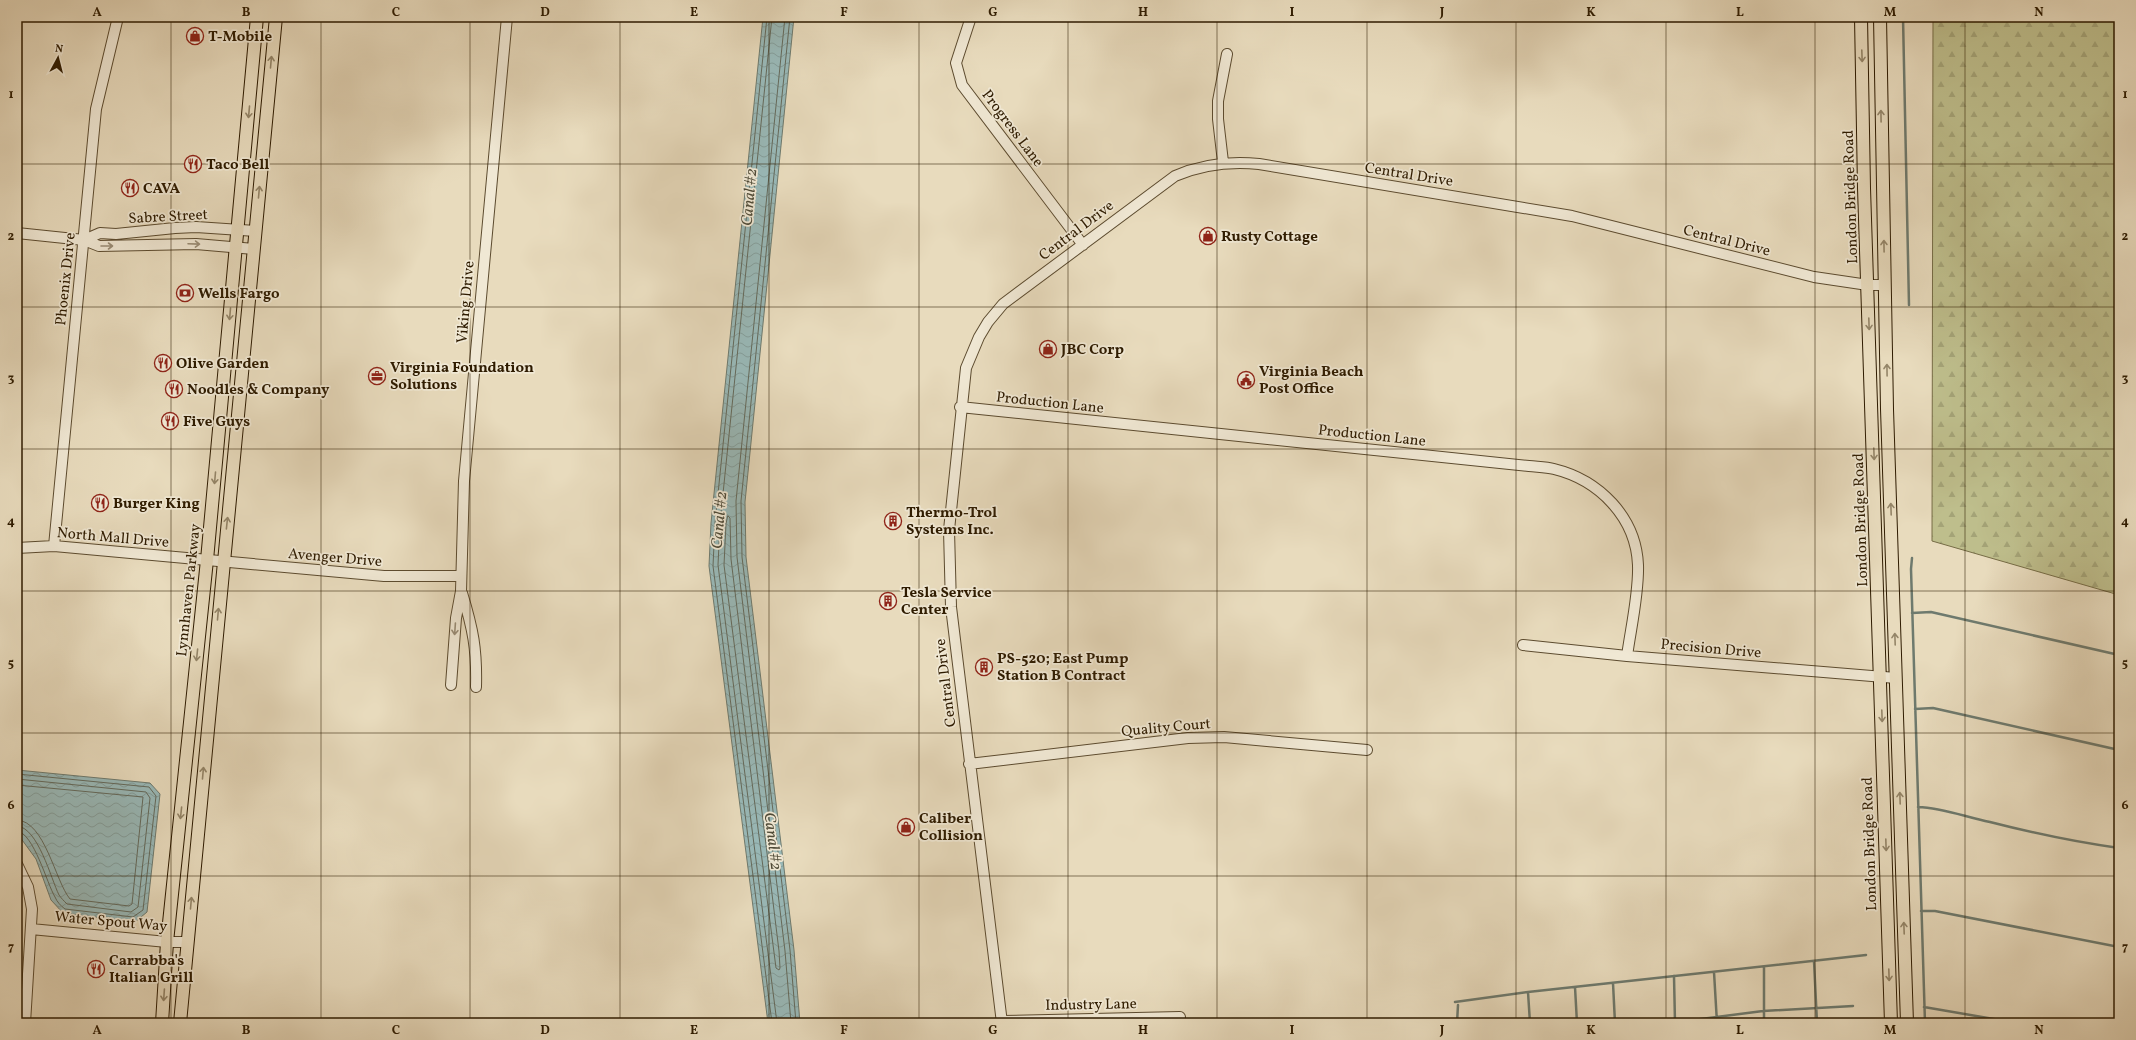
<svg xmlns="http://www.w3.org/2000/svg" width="2136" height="1040" viewBox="0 0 2136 1040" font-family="Vollkorn,serif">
<defs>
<pattern id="forest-firs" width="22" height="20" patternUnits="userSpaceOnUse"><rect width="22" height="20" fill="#bebe8c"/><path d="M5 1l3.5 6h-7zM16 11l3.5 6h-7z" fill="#a4a377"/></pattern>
<pattern id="water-waves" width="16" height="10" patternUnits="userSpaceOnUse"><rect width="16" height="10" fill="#99b9b8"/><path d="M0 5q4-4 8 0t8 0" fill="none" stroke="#849e9c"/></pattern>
</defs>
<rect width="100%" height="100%" fill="#e8dbbd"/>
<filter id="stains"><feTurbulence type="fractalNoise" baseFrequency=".005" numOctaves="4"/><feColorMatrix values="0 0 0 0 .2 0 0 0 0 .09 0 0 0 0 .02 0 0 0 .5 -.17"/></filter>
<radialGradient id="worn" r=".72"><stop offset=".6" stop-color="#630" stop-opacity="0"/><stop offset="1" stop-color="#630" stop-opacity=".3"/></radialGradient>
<!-- forest -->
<path fill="url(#forest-firs)" stroke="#766c46" d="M 1933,17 L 2119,17 L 2119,595 L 1932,541 Z"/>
<!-- water -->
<path fill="url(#water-waves)" stroke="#6e7a6e" d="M 763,17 L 794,17 L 745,502 L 746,557 L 794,950 L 800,1023 L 768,1023 L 709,566 L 711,523 Z
M 17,770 L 150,783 L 160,794 L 147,912 L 135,922 L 63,913 L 51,900 L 36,859 L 17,833 Z"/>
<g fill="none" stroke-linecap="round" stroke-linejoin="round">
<!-- shore -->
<path stroke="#646a5c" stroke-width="1" d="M 767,17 L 715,523 L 713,566 L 772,1023
M 772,17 L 720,523 L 718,565 L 777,1023
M 785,17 L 736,501 L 737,557 L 785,951 L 791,1023
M 790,17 L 741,501 L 742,557 L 790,950 L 796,1023
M 728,516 L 730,518 L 731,559 L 779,951 L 780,968 L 779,970 L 776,968 L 724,565 L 726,524 Z
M 17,774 L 149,787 L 156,796 L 143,910 L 133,917 L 65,909 C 61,906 57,902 55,897 C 47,884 34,833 17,831
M 17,779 L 146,792 L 150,798 L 138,907 L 131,912 L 67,904 C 64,901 61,898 59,895 C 51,879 38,827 17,826
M 17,785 L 143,797 L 132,904 L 129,906 L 70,899 C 55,881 45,821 17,820"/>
<!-- stream -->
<path stroke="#6e7a6e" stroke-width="2.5" d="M 1903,17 L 1909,305
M 1912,558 L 1911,569 L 1925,1023
M 1912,613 L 1931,612 L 2119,655
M 1915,709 L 1933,708 L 2119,750
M 1918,807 C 1944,808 1965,817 1990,822 C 2033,833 2075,842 2119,848
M 1921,911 L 1935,911 L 2119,947
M 1814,961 L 1817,1023
M 1714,972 L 1717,1023
M 1674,976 L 1675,1023
M 1613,983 L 1615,1023
M 1575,987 L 1577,1023
M 1528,992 L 1866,955
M 1455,1002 L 1528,992 L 1530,1023
M 1924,1007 L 2017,1023
M 1457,1023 L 1458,1005
M 1670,1023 L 1763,1011 L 1853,1006
M 1764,1023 L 1764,967"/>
<!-- minor casing -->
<g stroke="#5c4b2f" stroke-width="12">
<path id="minor" d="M 971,17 L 956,63 L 962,85 L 1083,245
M 1223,162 L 1218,119 L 1218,101 L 1227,54
M 17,233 L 84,240 L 99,246 L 196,244 L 254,249
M 84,240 L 100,233 L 116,234 L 175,228 L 196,227 L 256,231
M 960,407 L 1529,466 C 1537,467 1546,467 1554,469 C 1599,480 1636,517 1638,565 C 1639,593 1631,627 1627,656
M 54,546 L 96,109 L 118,17
M 17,548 L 54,546 L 384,576 L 461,576
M 462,593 C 473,629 477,649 476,687
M 1523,645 L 1627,656 L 1896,678
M 451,685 L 456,618 L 461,591 L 464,481 L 507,17
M 969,764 L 1188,738 L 1224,737 L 1367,750
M 17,864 L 28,887 L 32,909 L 25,1023
M 31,929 L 167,942 L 187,942
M 1002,1021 L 1180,1017
M 1002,1023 L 951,607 L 949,530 L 966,368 L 979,337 L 988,322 L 1003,304 L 1175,176 C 1203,164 1229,161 1259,164 L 1572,216 L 1814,277 L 1868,285 L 1885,285"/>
</g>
<!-- major casing -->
<g stroke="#2e1b00" stroke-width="14">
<path id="major" d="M 1861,17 L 1864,188 L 1891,1023
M 1880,17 L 1887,409 L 1907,1023
M 162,1023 L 167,942 L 207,560 L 257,17
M 180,1023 L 276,17"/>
</g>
<!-- minor -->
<use href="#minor" stroke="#f0e8d4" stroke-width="10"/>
<!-- major -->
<use href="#major" stroke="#e8dbbd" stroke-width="12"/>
</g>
<!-- one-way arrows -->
<defs><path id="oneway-shaft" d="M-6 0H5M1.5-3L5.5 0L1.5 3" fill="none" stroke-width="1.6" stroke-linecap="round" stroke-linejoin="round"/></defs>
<g stroke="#948568">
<use href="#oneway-shaft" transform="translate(1862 56) rotate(88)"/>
<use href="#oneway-shaft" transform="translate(271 62) rotate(-85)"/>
<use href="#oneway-shaft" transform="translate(249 112) rotate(95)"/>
<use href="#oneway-shaft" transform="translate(1881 116) rotate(-91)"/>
<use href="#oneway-shaft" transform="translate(259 192) rotate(-85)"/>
<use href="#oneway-shaft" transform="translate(1884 246) rotate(-91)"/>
<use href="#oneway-shaft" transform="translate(230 314) rotate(95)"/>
<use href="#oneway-shaft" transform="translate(1869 324) rotate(88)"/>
<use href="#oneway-shaft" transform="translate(1887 370) rotate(-91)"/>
<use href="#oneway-shaft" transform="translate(1874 454) rotate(88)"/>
<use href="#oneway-shaft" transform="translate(215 478) rotate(95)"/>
<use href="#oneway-shaft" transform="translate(1891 509) rotate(-92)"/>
<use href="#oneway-shaft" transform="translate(227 523) rotate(-84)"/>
<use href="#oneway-shaft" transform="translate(218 614) rotate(-85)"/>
<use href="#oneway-shaft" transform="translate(1895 639) rotate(-92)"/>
<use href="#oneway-shaft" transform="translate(197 655) rotate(96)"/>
<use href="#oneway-shaft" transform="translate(1882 716) rotate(88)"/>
<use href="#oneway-shaft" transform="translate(203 773) rotate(-85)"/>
<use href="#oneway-shaft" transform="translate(1900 798) rotate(-92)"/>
<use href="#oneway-shaft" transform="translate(181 813) rotate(96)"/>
<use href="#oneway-shaft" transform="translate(1886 845) rotate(88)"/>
<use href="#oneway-shaft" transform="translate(191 903) rotate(-85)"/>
<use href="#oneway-shaft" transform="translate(1904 928) rotate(-92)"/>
<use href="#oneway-shaft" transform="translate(1889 975) rotate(88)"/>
<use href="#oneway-shaft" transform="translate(164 995) rotate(94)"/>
</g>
<g stroke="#998c75">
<use href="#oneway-shaft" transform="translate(194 244) rotate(2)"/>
<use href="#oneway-shaft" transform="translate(107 246)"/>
<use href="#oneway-shaft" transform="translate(455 629) rotate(94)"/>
</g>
<!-- grid -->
<path fill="none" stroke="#2e1b00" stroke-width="1" stroke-opacity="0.55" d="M 171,17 L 171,1023M 321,17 L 321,1023M 470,17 L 470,1023M 620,17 L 620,1023M 769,17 L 769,1023M 919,17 L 919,1023M 1068,17 L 1068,1023M 1217,17 L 1217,1023M 1367,17 L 1367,1023M 1516,17 L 1516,1023M 1666,17 L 1666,1023M 1815,17 L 1815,1023M 1965,17 L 1965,1023M 17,164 L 2119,164M 17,307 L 2119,307M 17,449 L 2119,449M 17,591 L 2119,591M 17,733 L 2119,733M 17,876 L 2119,876"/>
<!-- icons -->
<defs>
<g id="shop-ring" transform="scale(0.9)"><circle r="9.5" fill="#f0e8d4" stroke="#8f2418" stroke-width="1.5"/><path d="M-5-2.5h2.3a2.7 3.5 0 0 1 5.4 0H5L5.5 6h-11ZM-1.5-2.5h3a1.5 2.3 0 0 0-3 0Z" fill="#8f2418"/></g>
<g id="restaurant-ring" transform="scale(0.9)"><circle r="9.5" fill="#f0e8d4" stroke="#8f2418" stroke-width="1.5"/><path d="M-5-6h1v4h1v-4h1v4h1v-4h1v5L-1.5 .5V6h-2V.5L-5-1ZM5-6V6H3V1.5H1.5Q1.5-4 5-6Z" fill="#8f2418"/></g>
<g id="bank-ring" transform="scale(0.9)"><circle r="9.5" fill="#f0e8d4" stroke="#8f2418" stroke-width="1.5"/><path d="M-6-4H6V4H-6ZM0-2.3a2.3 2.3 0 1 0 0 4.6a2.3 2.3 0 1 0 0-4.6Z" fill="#8f2418"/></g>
<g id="office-ring" transform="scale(0.9)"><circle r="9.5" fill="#f0e8d4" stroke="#8f2418" stroke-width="1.5"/><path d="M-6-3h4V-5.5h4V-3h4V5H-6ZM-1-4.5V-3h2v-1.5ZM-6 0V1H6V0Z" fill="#8f2418"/></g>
<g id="civic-ring" transform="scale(0.9)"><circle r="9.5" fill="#f0e8d4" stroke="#8f2418" stroke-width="1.5"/><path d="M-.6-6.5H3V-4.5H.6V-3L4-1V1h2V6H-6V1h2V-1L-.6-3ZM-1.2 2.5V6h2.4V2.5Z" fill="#8f2418"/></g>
<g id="building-ring" transform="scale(0.9)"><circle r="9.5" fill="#f0e8d4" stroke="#8f2418" stroke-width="1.5"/><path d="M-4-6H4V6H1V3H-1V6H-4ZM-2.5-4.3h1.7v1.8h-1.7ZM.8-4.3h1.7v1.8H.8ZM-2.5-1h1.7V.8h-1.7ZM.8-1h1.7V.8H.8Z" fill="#8f2418"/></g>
</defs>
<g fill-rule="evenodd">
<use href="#shop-ring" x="195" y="36"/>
<use href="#restaurant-ring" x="193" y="164"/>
<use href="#restaurant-ring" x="130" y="188"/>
<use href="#shop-ring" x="1208" y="236"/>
<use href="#bank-ring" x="185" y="293"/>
<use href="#shop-ring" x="1048" y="349"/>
<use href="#restaurant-ring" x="163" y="363"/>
<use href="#office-ring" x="377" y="376"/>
<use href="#civic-ring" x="1246" y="380"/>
<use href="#restaurant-ring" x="174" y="389"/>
<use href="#restaurant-ring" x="170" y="421"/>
<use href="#restaurant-ring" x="100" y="503"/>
<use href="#building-ring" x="893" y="521"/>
<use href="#building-ring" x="888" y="601"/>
<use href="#building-ring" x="984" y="667"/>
<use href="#shop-ring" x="906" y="827"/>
<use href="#restaurant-ring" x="96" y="969"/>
</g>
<g text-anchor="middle" stroke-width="3.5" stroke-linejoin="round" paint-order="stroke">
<!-- poi labels -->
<g font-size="15" font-weight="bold" fill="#2e1b00" stroke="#f0e8d4" text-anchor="start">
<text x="208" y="41">T-Mobile</text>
<text x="206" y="169">Taco Bell</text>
<text x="143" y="193">CAVA</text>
<text x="1221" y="241">Rusty Cottage</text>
<text x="198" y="298">Wells Fargo</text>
<text x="1061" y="354">JBC Corp</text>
<text x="176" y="368">Olive Garden</text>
<text x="390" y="372">Virginia Foundation<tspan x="390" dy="17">Solutions</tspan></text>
<text x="1259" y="376">Virginia Beach<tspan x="1259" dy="17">Post Office</tspan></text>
<text x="187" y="394">Noodles &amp; Company</text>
<text x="183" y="426">Five Guys</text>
<text x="113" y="508">Burger King</text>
<text x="906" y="517">Thermo-Trol<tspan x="906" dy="17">Systems Inc.</tspan></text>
<text x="901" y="597">Tesla Service<tspan x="901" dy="17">Center</tspan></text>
<text x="997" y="663">PS-520; East Pump<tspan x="997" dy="17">Station B Contract</tspan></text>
<text x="919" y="823">Caliber<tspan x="919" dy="17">Collision</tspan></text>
<text x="109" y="965">Carrabba's<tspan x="109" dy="17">Italian Grill</tspan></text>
</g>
<!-- street labels -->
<g font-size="15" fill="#2e1b00" stroke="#f0e8d4">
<text transform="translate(1013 128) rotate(53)" y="5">Progress Lane</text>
<text transform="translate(1409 174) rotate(9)" y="5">Central Drive</text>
<text transform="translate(1850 197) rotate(-92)" y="5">London Bridge Road</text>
<text transform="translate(168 216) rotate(-3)" y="5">Sabre Street</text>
<text transform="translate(1076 230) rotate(-37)" y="5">Central Drive</text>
<text transform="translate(1727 240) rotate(14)" y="5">Central Drive</text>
<text transform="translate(65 279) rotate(-84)" y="5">Phoenix Drive</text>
<text transform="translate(465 302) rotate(-85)" y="5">Viking Drive</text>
<text transform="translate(1050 402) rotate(6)" y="5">Production Lane</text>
<text transform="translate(1372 435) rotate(6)" y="5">Production Lane</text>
<text transform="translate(1860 520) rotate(-92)" y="5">London Bridge Road</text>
<text transform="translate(113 537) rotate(5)" y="5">North Mall Drive</text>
<text transform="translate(335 557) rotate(5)" y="5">Avenger Drive</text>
<text transform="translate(188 590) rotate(-84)" y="5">Lynnhaven Parkway</text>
<text transform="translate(1711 648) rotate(5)" y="5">Precision Drive</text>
<text transform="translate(945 683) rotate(-97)" y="5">Central Drive</text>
<text transform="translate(1166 727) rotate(-5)" y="5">Quality Court</text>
<text transform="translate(1869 844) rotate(-92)" y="5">London Bridge Road</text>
<text transform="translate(111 921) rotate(5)" y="5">Water Spout Way</text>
<text transform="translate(1091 1004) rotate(-1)" y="5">Industry Lane</text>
</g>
<!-- water labels -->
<g font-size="16" font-style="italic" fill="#4e4a37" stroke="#f0e8d4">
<text transform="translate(748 197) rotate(-85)" y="6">Canal #2</text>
<text transform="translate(718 520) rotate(-85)" y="6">Canal #2</text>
<text transform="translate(774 841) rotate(83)" y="6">Canal #2</text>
</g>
</g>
<!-- margin -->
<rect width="2136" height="1040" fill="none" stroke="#e8dbbd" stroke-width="44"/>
<!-- north arrow -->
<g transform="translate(58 58) rotate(7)" stroke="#f0e8d4" stroke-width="3" paint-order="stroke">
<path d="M0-3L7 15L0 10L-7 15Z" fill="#2e1b00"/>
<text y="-6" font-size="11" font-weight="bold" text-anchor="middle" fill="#2e1b00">N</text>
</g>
<rect x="22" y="22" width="2092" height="996" fill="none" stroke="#2e1b00" stroke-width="1.5"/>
<g font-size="13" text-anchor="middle" font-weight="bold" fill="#2e1b00">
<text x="97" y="16">A</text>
<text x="246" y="16">B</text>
<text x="396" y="16">C</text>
<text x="545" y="16">D</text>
<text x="694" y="16">E</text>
<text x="844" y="16">F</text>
<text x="993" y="16">G</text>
<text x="1143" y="16">H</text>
<text x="1292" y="16">I</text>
<text x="1442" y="16">J</text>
<text x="1591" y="16">K</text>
<text x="1740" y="16">L</text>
<text x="1890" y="16">M</text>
<text x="2039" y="16">N</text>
<text x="11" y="98">1</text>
<text x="2125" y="98">1</text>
<text x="11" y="240">2</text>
<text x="2125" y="240">2</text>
<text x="11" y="382">3</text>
<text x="2125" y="382">3</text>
<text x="11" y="525">4</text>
<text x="2125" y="525">4</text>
<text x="11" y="667">5</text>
<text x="2125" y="667">5</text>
<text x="11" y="809">6</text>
<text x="2125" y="809">6</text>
<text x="11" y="951">7</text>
<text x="2125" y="951">7</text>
<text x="97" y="1034">A</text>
<text x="246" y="1034">B</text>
<text x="396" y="1034">C</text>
<text x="545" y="1034">D</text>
<text x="694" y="1034">E</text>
<text x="844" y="1034">F</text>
<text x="993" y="1034">G</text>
<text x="1143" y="1034">H</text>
<text x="1292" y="1034">I</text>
<text x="1442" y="1034">J</text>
<text x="1591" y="1034">K</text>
<text x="1740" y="1034">L</text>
<text x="1890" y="1034">M</text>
<text x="2039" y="1034">N</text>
</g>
<rect width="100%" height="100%" filter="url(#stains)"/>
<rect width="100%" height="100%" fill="url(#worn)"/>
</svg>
